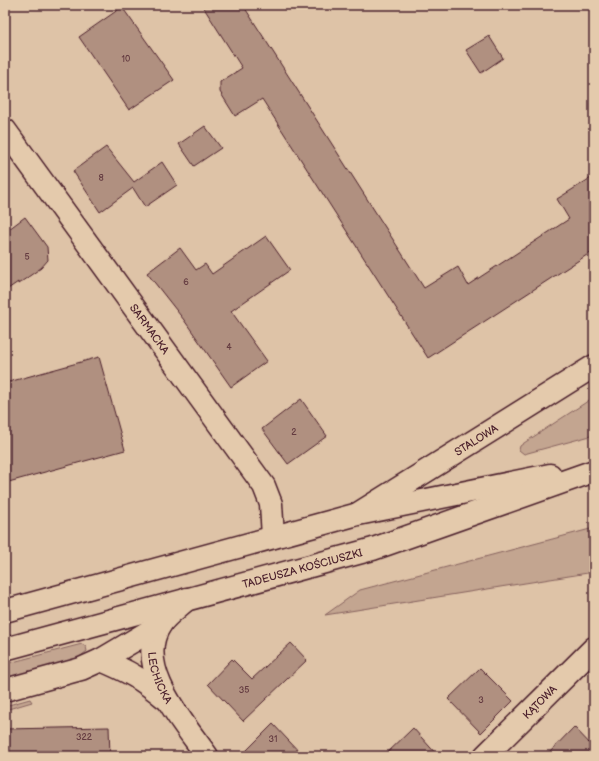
<svg xmlns="http://www.w3.org/2000/svg" width="599" height="761" viewBox="0 0 599 761" font-family="'Balsamiq Sans',sans-serif">
<rect width="100%" height="100%" fill="#dec3a7"/>
<filter id="ink" filterUnits="userSpaceOnUse"><feTurbulence type="fractalNoise" baseFrequency=".025" numOctaves="2"/><feDisplacementMap in="SourceGraphic" scale="8" xChannelSelector="R" yChannelSelector="G"/><feConvolveMatrix kernelMatrix="1 2 1 2 8 2 1 2 1" color-interpolation-filters="sRGB"/></filter>
<g filter="url(#ink)">
<!-- green -->
<path fill="#c3a590" stroke="#86625e" d="M 594,397 L 594,435 L 524,454 L 519,450 L 520,446 L 524,443 Z
M 594,528 L 594,572 L 325,615 L 360,590 Z
M 82,644 L 86,647 L 87,651 L 77,659 L 5,681 L 5,664 Z
M 30,699 L 32,702 L 5,710 L 5,706 Z"/>
<!-- building -->
<path fill="#b09080" stroke="#4a1f2b" d="M 202,5 L 243,5 L 424,288 L 458,267 L 468,285 L 569,219 L 557,199 L 594,176 L 594,260 L 590,253 L 428,358 L 262,99 L 235,116 L 220,92 L 220,82 L 242,68 Z
M 122,7 L 174,80 L 129,110 L 79,37 Z
M 489,36 L 503,58 L 481,73 L 466,50 Z
M 205,126 L 221,148 L 194,166 L 179,144 Z
M 106,147 L 134,182 L 162,162 L 177,185 L 145,207 L 133,188 L 100,212 L 73,171 Z
M 25,217 L 47,247 L 48,260 L 41,268 L 18,284 L 18,282 L 5,291 L 5,232 Z
M 266,236 L 290,270 L 231,311 L 267,361 L 231,387 L 184,320 L 147,273 L 180,248 L 196,270 L 205,264 L 212,274 Z
M 99,357 L 125,450 L 5,483 L 5,383 Z
M 301,399 L 327,436 L 288,464 L 262,429 Z
M 291,643 L 307,660 L 243,721 L 208,684 L 232,659 L 252,679 Z
M 480,668 L 513,701 L 481,733 L 448,699 Z
M 273,724 L 303,756 L 241,756 Z
M 109,727 L 110,756 L 5,756 L 5,729 Z
M 574,727 L 594,748 L 594,756 L 546,756 Z
M 413,728 L 438,756 L 384,756 Z"/>
<g fill="none" stroke-linecap="round" stroke-linejoin="round">
<!-- minor casing -->
<g stroke="#4a1f2b" stroke-width="25">
<g id="minor">
<path id="s1" d="M 5,130 L 264,486 L 271,504 L 273,537"/>
<path id="s2" d="M 359,513 L 594,366"/>
<path id="s3" d="M 187,599 C 179,607 166,615 160,625 C 133,667 184,723 207,756"/>
<path d="M 101,660 C 128,671 143,680 165,698"/>
<path d="M 5,690 L 81,669 L 101,660 L 160,625"/>
<path id="s4" d="M 485,756 L 594,648"/>
</g>
</g>
<!-- primary casing -->
<g stroke="#4a1f2b" stroke-width="25">
<g id="primary">
<path d="M 5,611 L 358,514 L 550,475"/>
<path id="s5" d="M 5,649 L 373,549 L 594,471"/>
</g>
</g>
<!-- minor -->
<use href="#minor" stroke="#e4caac" stroke-width="22"/>
<!-- primary -->
<use href="#primary" stroke="#e4caac" stroke-width="22"/>
</g>
</g>
<g text-anchor="middle" stroke-width="4" stroke-linejoin="round" paint-order="stroke">
<!-- number labels -->
<g font-size="9" fill="#643b40">
<text x="126" y="62">10</text>
<text x="101" y="181">8</text>
<text x="27" y="260">5</text>
<text x="186" y="285">6</text>
<text x="229" y="350">4</text>
<text x="294" y="435">2</text>
<text x="244" y="693">35</text>
<text x="481" y="703">3</text>
<text x="84" y="740">322</text>
<text x="273" y="742">31</text>
</g>
<!-- street labels -->
<g font-size="11" fill="#4a1f2b" stroke="#e4caac">
<text dy="4" stroke="none"><textPath href="#s1" startOffset="246">SARMACKA</textPath></text>
<text dy="4" stroke="none"><textPath href="#s2" startOffset="138">STALOWA</textPath></text>
<text dy="4" stroke="none"><textPath href="#s5" startOffset="308">TADEUSZA KOŚCIUSZKI</textPath></text>
<text dy="4" stroke="none"><textPath href="#s3" startOffset="93">LECHICKA</textPath></text>
<text dy="4" stroke="none"><textPath href="#s4" startOffset="77">KĄTOWA</textPath></text>
</g>
</g>
<!-- margin -->
<rect width="599" height="761" fill="none" stroke="#e4caac" stroke-width="20"/>
<rect x="10" y="10" width="579" height="741" fill="none" stroke="#4a1f2b" stroke-width="1.5" filter="url(#ink)"/>
</svg>
